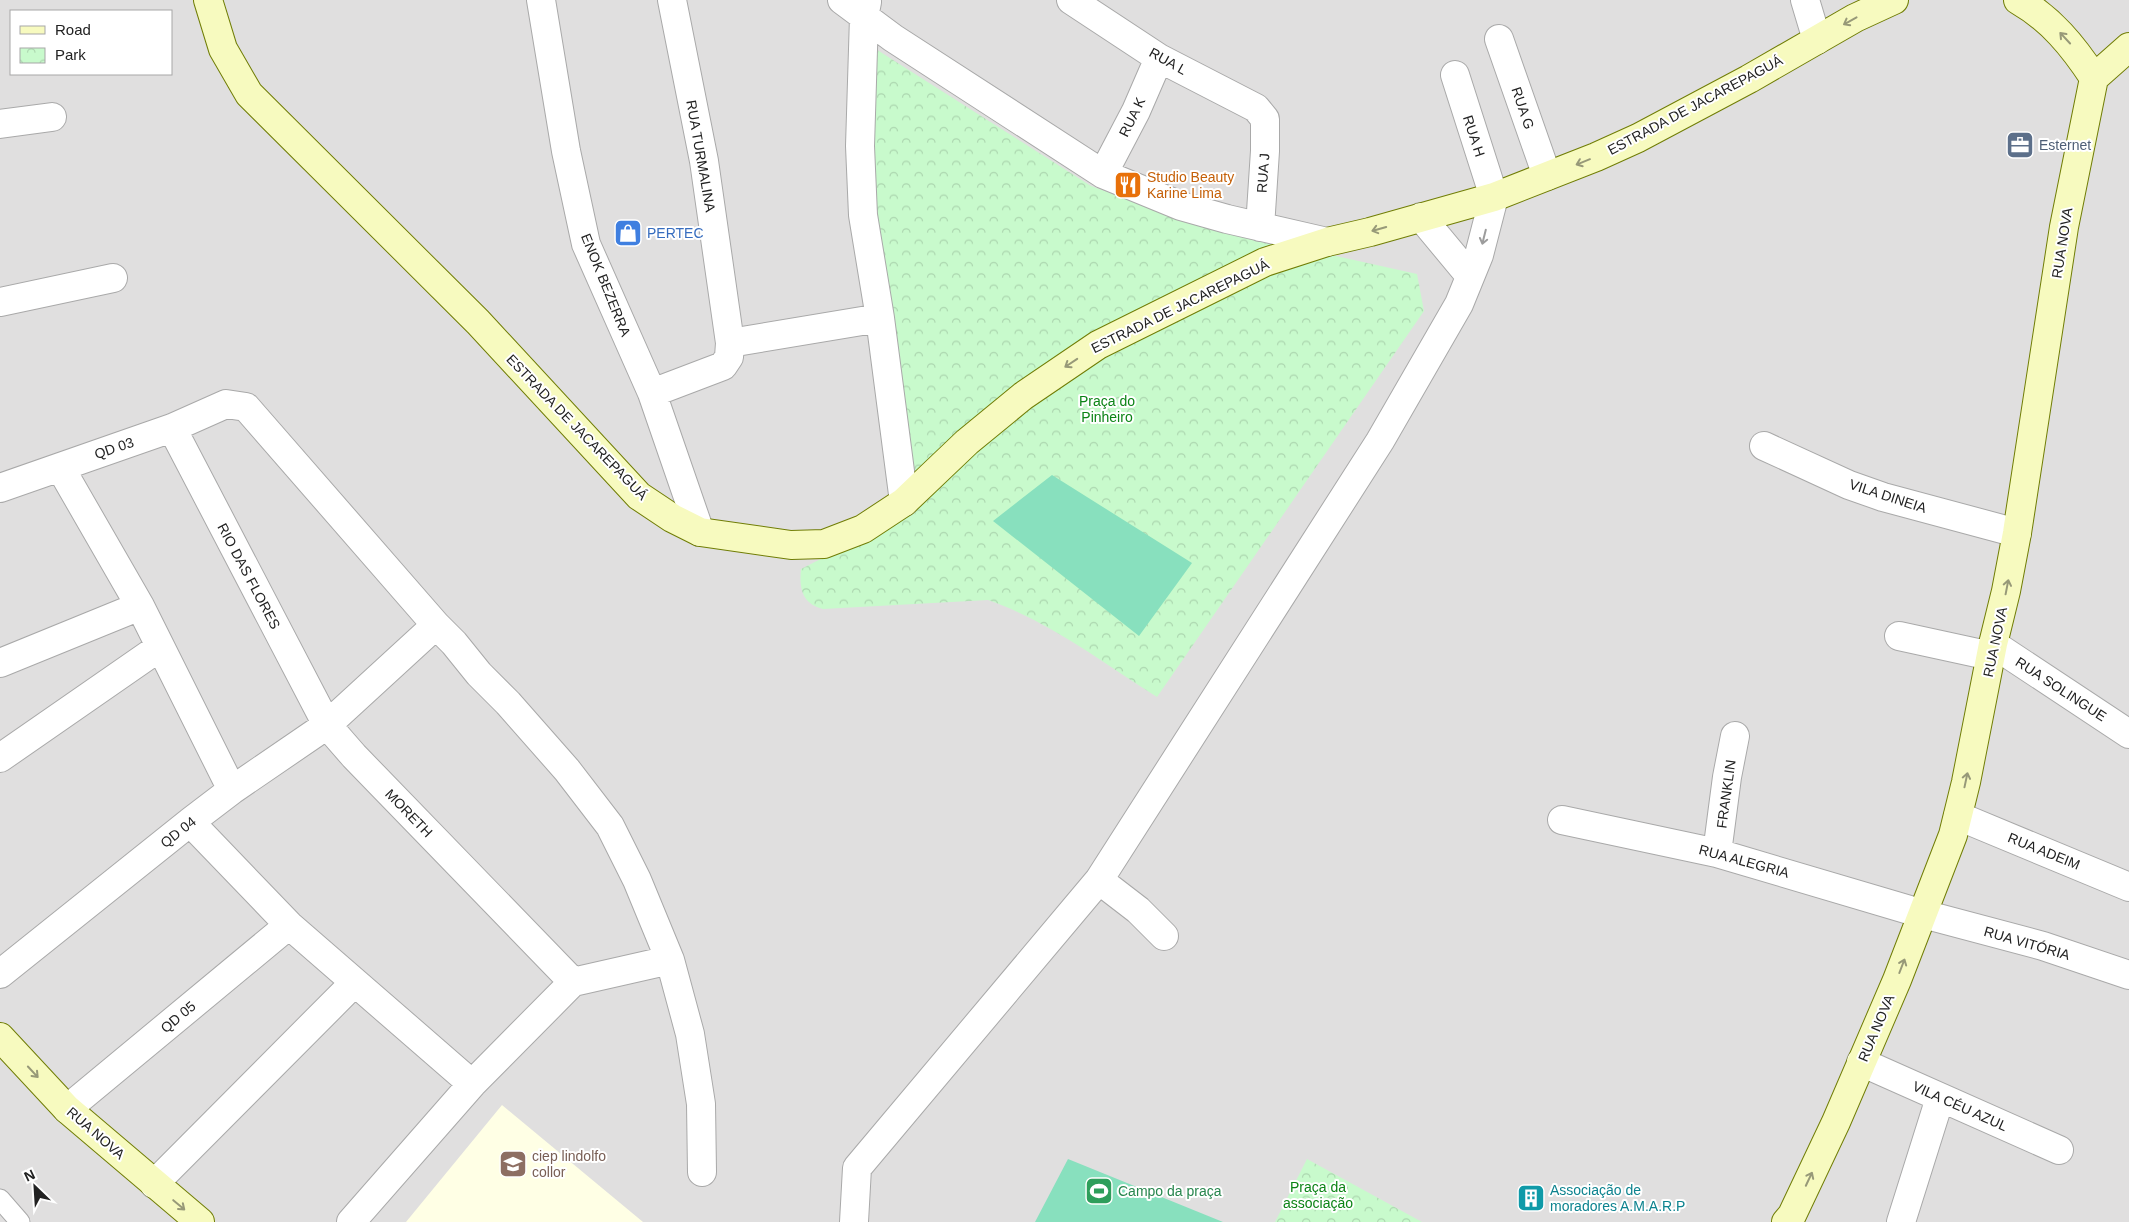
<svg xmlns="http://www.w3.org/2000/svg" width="2129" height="1222" viewBox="0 0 2129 1222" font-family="Helvetica,sans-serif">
<defs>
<pattern id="park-crowns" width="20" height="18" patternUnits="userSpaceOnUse" patternTransform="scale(1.25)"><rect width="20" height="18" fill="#c8facc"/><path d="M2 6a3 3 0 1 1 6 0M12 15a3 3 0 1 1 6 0" fill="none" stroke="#acd6af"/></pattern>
</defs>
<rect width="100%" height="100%" fill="#f2efe9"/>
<!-- residential -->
<path fill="#e0dfdf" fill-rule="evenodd" d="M 0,0 L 2129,0 L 2129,1222 L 0,1222 ZM 11,11 L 171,11 L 171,74 L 11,74 Z"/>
<!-- education -->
<path fill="#ffffe5" d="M 502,1105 L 643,1222 L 406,1222 Z"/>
<!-- park -->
<path fill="url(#park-crowns)" d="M 871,46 L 1091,186 L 1188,221 L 1255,238 L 1417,274 L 1424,311 L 1157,697 C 1103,663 1049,621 988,600 L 823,609 C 802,604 799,588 801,569 L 890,524 L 886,298 L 871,159 Z
M 1307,1159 L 1422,1222 L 1275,1222 Z"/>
<!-- pitch -->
<path fill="#88e0be" d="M 1052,475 L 1192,563 L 1139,636 L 993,521 Z
M 1068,1159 L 1223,1222 L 1035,1222 Z"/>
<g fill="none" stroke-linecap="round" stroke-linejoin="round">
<!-- lane casing -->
<g stroke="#a9a9a9" stroke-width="21">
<path id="lane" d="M 0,1199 L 20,1222"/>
</g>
<!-- street casing -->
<g stroke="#a9a9a9" stroke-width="30">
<path id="street" d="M 541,0 L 566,151 L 586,244 L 652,393 L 700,532
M 842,0 L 893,38 L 1103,174 L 1181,206 L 1227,219 L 1327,242
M 1071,0 L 1159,58 L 1256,108 L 1265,119 L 1265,151 L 1260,227
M 1805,0 L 1817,40
M 867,2 L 864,17 L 860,146 L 863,215 L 880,318 L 904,502
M 1499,39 L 1547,176
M 0,124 L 52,117
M 1103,174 L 1136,111 L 1159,58
M 1421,217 L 1470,276
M 0,302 L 113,278
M 730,343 L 880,318
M 652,393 L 723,366 L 729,357 L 730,343 L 704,161 L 672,0
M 172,428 L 327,725 L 436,625 L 454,643 L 479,674 L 508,703 L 567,770 L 610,826 L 637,880 L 670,960
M 1764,446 L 1849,485 L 1883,497 L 2017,533
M 60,467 L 140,606 L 232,790
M 0,488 L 172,428 L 226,404 L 246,407 L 436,625
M 1899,636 L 1991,656
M 1993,644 L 2129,734
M 0,663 L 140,606
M 0,758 L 160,647
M 1958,816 L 2129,887
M 1562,820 L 1717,853 L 1923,914 L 2043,946 L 2129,975
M 190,822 L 289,925 L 472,1084
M 1717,853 L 1727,777 L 1735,736
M 1099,880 L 1138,910 L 1164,936
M 0,974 L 190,822 L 232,790 L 327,725 L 354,756 L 573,982
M 573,982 L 670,960 L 690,1034 L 701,1104 L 702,1172
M 1861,1062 L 2059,1150
M 67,1109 L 289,925
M 154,1184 L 354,983
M 351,1222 L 472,1084 L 573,982
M 854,1222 L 857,1168 L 1099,880 L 1380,441 L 1459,304 L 1479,255 L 1494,197 L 1455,75
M 1901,1222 L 1940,1098"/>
</g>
<!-- secondary casing -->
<g stroke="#707d05" stroke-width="30">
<path id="secondary" d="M 208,0 L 223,49 L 249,94 L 478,322 L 639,496 L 672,518 L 700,532 L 791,545 L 824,544 L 863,529 L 904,502 L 967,442 L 1023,396 L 1098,345 L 1265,262 L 1327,242 L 1370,232 L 1494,197 L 1596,157 L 1638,138 L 1749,79 L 1855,18 L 1894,0
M 2018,0 C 2051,19 2073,46 2094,78
M 0,1037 L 67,1109 L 200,1222
M 1786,1222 L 1792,1215 L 1836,1122 L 1897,980 L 1953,835 L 1966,782 L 1993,644 L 2006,591 L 2017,533 L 2064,227 L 2094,78 L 2129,47"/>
</g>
<!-- lane -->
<use href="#lane" stroke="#fff" stroke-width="19"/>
<!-- street -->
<use href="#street" stroke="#fff" stroke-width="28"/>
<!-- secondary -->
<use href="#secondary" stroke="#f7fabf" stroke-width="28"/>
</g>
<!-- one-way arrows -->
<defs><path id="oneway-shaft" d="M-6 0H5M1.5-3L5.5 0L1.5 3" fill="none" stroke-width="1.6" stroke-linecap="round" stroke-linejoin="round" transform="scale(1.25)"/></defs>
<g stroke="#979978">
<use href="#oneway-shaft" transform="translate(1850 21) rotate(151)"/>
<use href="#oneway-shaft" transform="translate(2065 38) rotate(-133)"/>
<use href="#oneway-shaft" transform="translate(1583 162) rotate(158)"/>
<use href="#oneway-shaft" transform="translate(1379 229) rotate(164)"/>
<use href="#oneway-shaft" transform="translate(1071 363) rotate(146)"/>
<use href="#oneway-shaft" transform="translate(2007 587) rotate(-79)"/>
<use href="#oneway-shaft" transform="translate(1966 780) rotate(-78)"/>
<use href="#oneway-shaft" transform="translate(1902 966) rotate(-69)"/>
<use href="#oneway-shaft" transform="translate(33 1072) rotate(47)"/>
<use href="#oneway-shaft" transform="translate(1809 1179) rotate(-65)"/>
<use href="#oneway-shaft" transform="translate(179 1205) rotate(40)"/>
</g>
<use stroke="#9c9c9c" href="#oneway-shaft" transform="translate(1484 237) rotate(104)"/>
<!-- icons -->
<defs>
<g id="office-square" transform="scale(1.4375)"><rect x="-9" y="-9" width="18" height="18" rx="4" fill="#5c6f8a" stroke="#fff"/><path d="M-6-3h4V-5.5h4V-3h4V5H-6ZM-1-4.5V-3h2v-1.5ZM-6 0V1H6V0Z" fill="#fff"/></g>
<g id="restaurant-square" transform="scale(1.4375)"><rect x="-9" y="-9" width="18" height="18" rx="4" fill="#e8710a" stroke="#fff"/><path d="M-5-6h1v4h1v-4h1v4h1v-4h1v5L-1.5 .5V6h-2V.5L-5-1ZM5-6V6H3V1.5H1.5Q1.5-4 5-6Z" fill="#fff"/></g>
<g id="shop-square" transform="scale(1.4375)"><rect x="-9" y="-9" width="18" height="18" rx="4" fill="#3f7fe0" stroke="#fff"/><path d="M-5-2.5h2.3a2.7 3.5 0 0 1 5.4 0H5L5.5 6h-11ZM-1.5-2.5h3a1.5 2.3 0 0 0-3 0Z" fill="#fff"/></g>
<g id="school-square" transform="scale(1.4375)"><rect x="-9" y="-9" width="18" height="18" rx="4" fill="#8d6e63" stroke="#fff"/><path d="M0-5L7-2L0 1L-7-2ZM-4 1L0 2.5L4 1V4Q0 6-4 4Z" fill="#fff"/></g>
<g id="stadium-square" transform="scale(1.4375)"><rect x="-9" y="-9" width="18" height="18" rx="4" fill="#2e9e5b" stroke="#fff"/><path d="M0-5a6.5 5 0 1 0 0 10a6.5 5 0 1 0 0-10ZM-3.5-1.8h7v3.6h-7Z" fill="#fff"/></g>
<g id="building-square" transform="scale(1.4375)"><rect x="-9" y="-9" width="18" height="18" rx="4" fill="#0f9aa8" stroke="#fff"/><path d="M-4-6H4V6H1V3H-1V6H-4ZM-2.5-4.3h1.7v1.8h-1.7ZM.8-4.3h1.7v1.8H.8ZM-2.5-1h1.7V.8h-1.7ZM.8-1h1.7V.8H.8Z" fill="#fff"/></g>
</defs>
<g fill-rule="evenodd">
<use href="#office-square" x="2020" y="145"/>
<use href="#restaurant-square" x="1128" y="185"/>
<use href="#shop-square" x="628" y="233"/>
<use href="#school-square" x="513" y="1164"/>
<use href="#stadium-square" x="1099" y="1191"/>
<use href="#building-square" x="1531" y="1198"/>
</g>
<g text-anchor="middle" stroke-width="4" stroke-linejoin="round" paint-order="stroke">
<!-- street labels -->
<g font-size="14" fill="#222" stroke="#fff">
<text transform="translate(1168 61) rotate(29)" y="5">RUA L</text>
<text transform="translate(1695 105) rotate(-28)" y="5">ESTRADA DE JACAREPAGUÁ</text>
<text transform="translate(1523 108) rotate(71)" y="5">RUA G</text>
<text transform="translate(1132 117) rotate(-64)" y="5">RUA K</text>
<text transform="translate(1474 136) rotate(72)" y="5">RUA H</text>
<text transform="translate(701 156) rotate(80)" y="5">RUA TURMALINA</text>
<text transform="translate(1263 173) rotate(-86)" y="5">RUA J</text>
<text transform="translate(2062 243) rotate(-81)" y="5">RUA NOVA</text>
<text transform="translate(606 285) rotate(68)" y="5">ENOK BEZERRA</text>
<text transform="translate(1180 306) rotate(-26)" y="5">ESTRADA DE JACAREPAGUÁ</text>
<text transform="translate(577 427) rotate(46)" y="5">ESTRADA DE JACAREPAGUÁ</text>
<text transform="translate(114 448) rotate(-19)" y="5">QD 03</text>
<text transform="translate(1888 496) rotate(18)" y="5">VILA DINEIA</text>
<text transform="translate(249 576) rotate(62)" y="5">RIO DAS FLORES</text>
<text transform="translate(1995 642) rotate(-78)" y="5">RUA NOVA</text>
<text transform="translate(2061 689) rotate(33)" y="5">RUA SOLINGUE</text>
<text transform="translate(1726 794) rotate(-82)" y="5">FRANKLIN</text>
<text transform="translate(409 813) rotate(46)" y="5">MORETH</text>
<text transform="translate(178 832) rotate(-38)" y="5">QD 04</text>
<text transform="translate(2044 851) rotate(22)" y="5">RUA ADEIM</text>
<text transform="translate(1744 861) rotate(15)" y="5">RUA ALEGRIA</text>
<text transform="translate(2027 943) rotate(16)" y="5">RUA VITÓRIA</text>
<text transform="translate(178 1017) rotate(-40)" y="5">QD 05</text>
<text transform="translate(1876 1028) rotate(-67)" y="5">RUA NOVA</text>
<text transform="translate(1960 1106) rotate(24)" y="5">VILA CÉU AZUL</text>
<text transform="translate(96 1133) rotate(41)" y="5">RUA NOVA</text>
</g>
<!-- service labels -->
<g font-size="14" fill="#4e5e75" stroke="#fff" text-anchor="start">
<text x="2039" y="150">Esternet</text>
</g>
<!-- food labels -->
<g font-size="14" fill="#c56008" stroke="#fff" text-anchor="start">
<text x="1147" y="182">Studio Beauty<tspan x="1147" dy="16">Karine Lima</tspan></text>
</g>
<!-- shop labels -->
<g font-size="14" fill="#366cbe" stroke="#fff" text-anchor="start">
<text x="647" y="238">PERTEC</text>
</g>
<!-- park labels -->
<g font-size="14" fill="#0c8416" stroke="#fff">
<text x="1107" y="406">Praça do<tspan x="1107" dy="16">Pinheiro</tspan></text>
<text x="1318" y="1192">Praça da<tspan x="1318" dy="16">associação</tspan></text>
</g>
<!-- education labels -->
<g font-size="14" fill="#785e54" stroke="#fff" text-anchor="start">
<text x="532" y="1161">ciep lindolfo<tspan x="532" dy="16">collor</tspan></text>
</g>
<!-- culture labels -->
<g font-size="14" fill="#0d838f" stroke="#fff" text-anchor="start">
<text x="1550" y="1195">Associação de<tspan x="1550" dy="16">moradores A.M.A.R.P</tspan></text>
</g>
<!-- leisure labels -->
<g font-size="14" fill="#27864d" stroke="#fff" text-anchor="start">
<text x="1118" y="1196">Campo da praça</text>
</g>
</g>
<!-- legend -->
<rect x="10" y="10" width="162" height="65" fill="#ffffff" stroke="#a7a7a7"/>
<rect x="20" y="26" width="25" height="8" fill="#f7fabf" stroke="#a7a7a7"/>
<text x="55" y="35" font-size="15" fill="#222222">Road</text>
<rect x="20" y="48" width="25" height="15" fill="url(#park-crowns)" stroke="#a7a7a7"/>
<text x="55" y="60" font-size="15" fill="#222222">Park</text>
<!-- north arrow -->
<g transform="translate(35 1187) rotate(335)" stroke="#ffffff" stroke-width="4" paint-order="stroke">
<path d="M0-4L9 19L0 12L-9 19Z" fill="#222222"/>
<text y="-8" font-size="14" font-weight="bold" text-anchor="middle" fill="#222222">N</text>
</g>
</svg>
